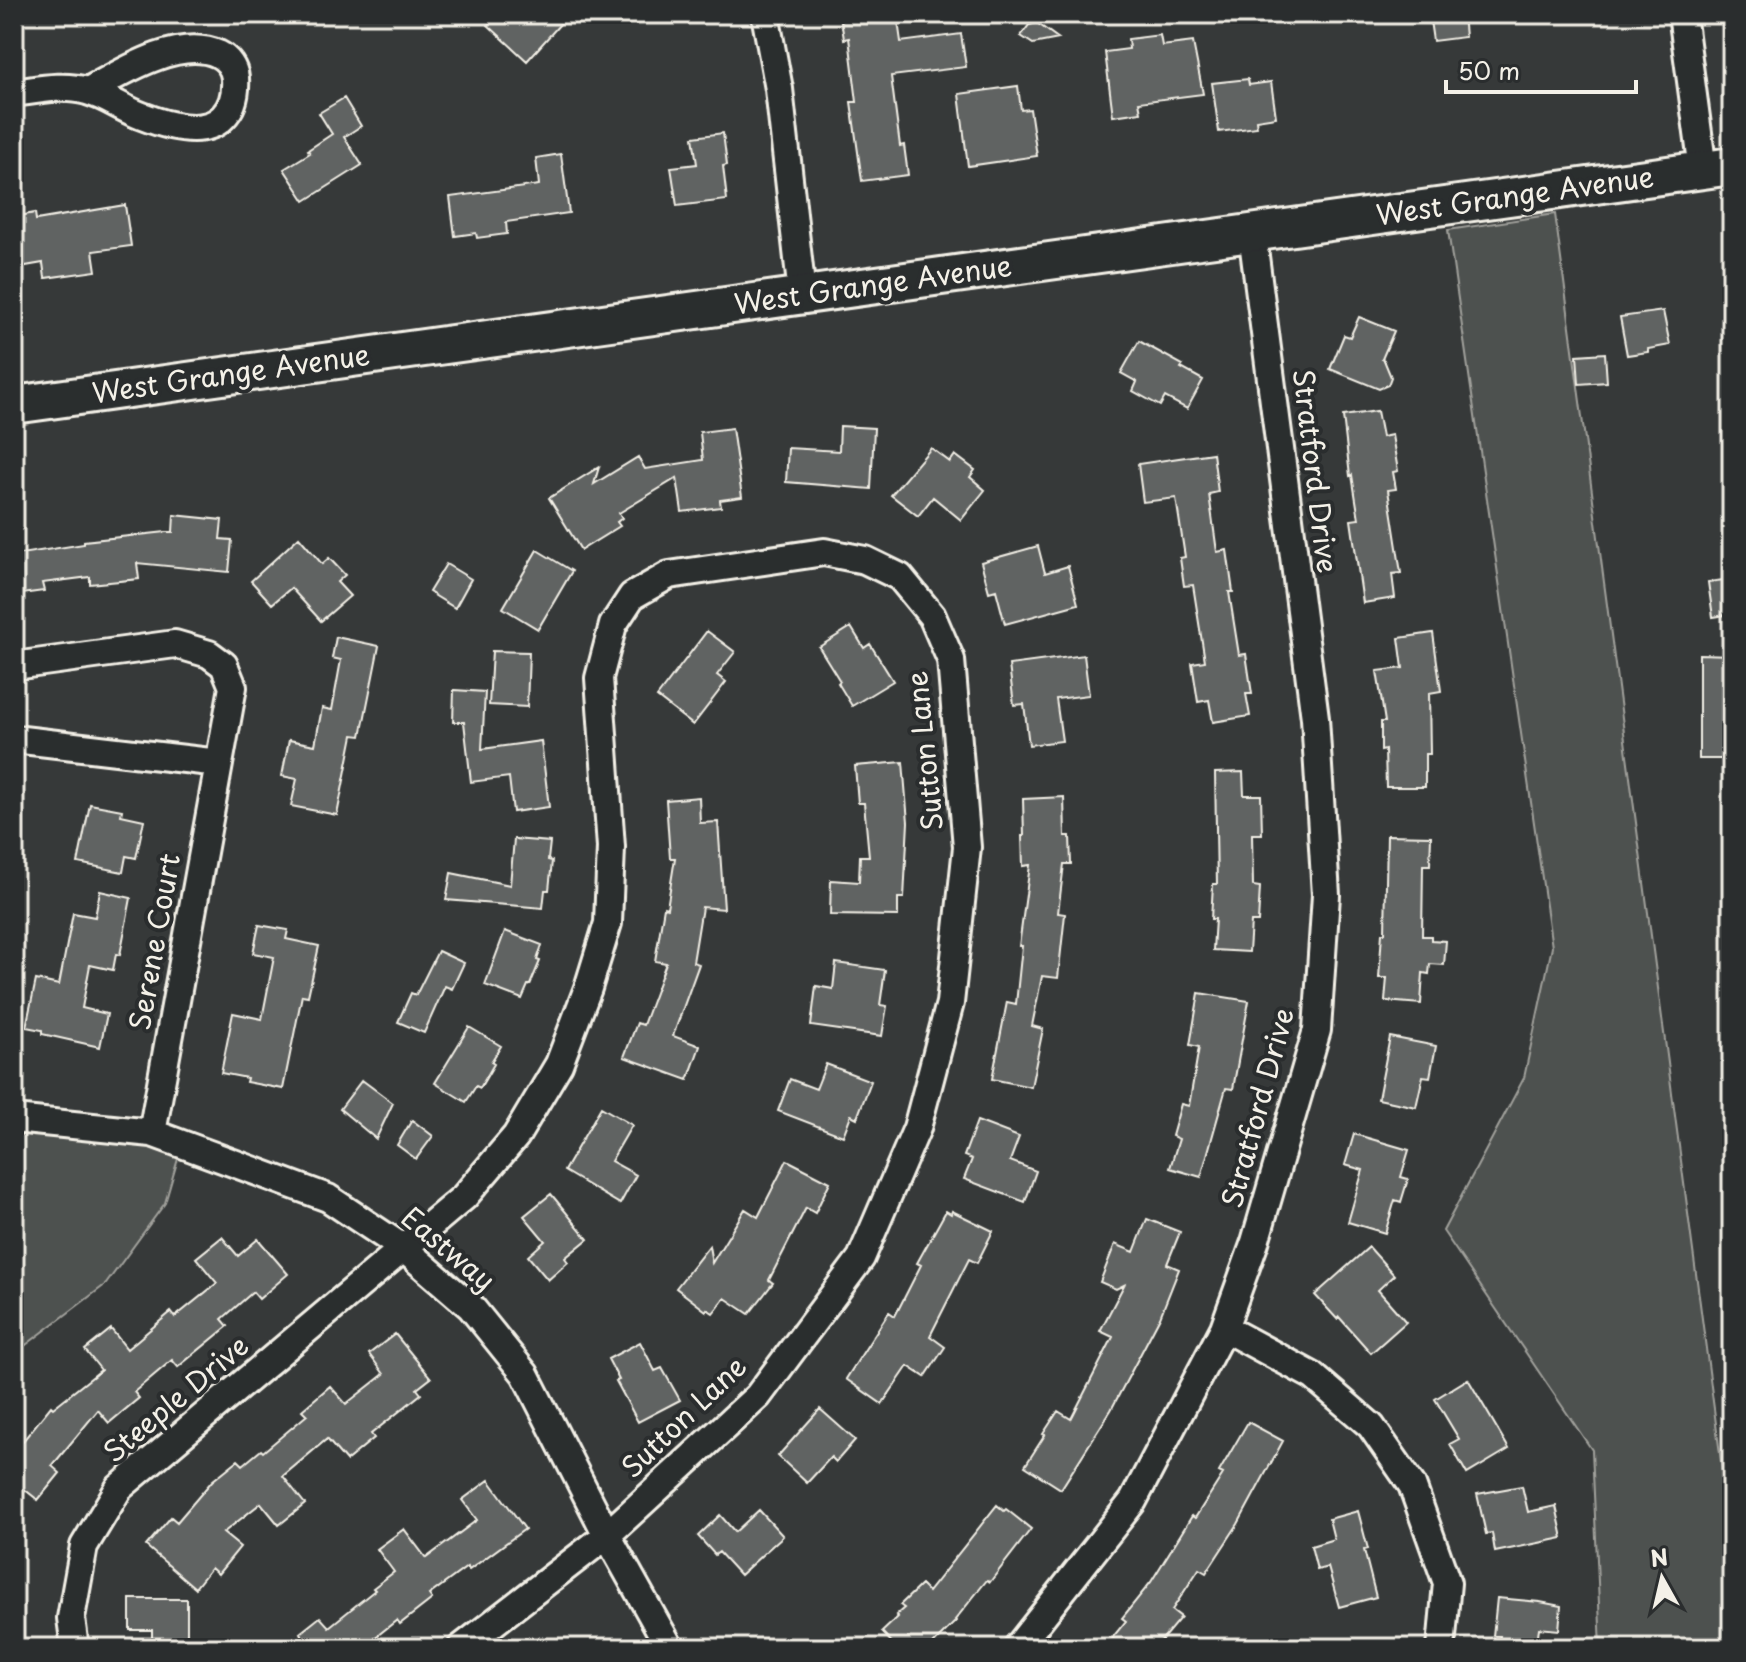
<svg xmlns="http://www.w3.org/2000/svg" width="1746" height="1662" viewBox="0 0 1746 1662" font-family="'Playpen Sans',sans-serif">
<rect width="100%" height="100%" fill="#363939"/>
<filter id="ink" filterUnits="userSpaceOnUse"><feTurbulence type="fractalNoise" baseFrequency=".0125" numOctaves="2"/><feDisplacementMap in="SourceGraphic" scale="16" xChannelSelector="R" yChannelSelector="G"/><feConvolveMatrix kernelMatrix="1 2 1 2 8 2 1 2 1" color-interpolation-filters="sRGB"/></filter>
<g filter="url(#ink)">
<!-- green -->
<path fill="#4e514f" stroke="#a1a19c" stroke-width="2" d="M 1555,214 L 1732,1544 L 1732,1648 L 1601,1648 L 1592,1450 L 1443,1231 L 1524,1078 L 1552,947 L 1448,230 Z
M 14,1133 C 68,1132 128,1140 180,1152 L 165,1203 L 106,1284 L 14,1354 Z"/>
<!-- building -->
<path fill="#616362" stroke="#f4f1e8" stroke-width="2" d="M 498,14 L 569,14 L 527,61 L 488,25 Z
M 840,14 L 897,14 L 901,42 L 961,34 L 966,67 L 891,76 L 900,146 L 904,145 L 908,175 L 862,181 L 851,102 L 857,102 L 849,38 L 844,39 Z
M 1429,14 L 1463,14 L 1465,37 L 1433,41 Z
M 1037,23 L 1059,39 L 1033,44 L 1021,36 L 1029,25 Z
M 1160,35 L 1162,46 L 1193,42 L 1203,94 L 1139,102 L 1141,112 L 1113,116 L 1105,52 L 1129,49 L 1128,39 Z
M 1248,79 L 1249,85 L 1271,82 L 1276,117 L 1256,120 L 1257,127 L 1219,132 L 1212,83 Z
M 1018,86 L 1021,110 L 1030,109 L 1037,156 L 968,166 L 959,94 Z
M 344,98 L 361,126 L 344,137 L 362,165 L 305,201 L 284,169 L 310,153 L 308,150 L 332,134 L 319,113 Z
M 723,133 L 727,165 L 723,166 L 727,200 L 677,206 L 671,167 L 697,164 L 693,137 Z
M 561,154 L 569,213 L 506,222 L 507,234 L 477,238 L 476,233 L 455,236 L 450,197 L 539,185 L 536,158 Z
M 125,205 L 131,246 L 93,251 L 96,271 L 45,278 L 43,263 L 14,268 L 14,217 L 35,213 L 36,220 Z
M 1663,311 L 1670,345 L 1648,349 L 1648,352 L 1627,355 L 1620,317 Z
M 1359,317 L 1394,331 L 1382,359 L 1384,360 L 1391,377 L 1388,385 L 1379,389 L 1330,369 L 1344,335 L 1350,337 Z
M 1139,341 L 1183,365 L 1181,368 L 1203,380 L 1187,409 L 1165,397 L 1160,406 L 1133,391 L 1137,382 L 1121,373 Z
M 1605,353 L 1607,382 L 1579,384 L 1577,355 Z
M 1377,411 L 1382,437 L 1392,435 L 1398,471 L 1393,472 L 1396,489 L 1388,490 L 1401,573 L 1392,574 L 1395,598 L 1363,603 L 1351,520 L 1359,519 L 1352,475 L 1350,476 L 1343,416 Z
M 840,426 L 874,428 L 871,489 L 786,482 L 788,448 L 839,451 Z
M 732,428 L 742,497 L 720,500 L 721,507 L 682,512 L 677,478 L 619,513 L 622,518 L 617,522 L 620,526 L 581,550 L 549,498 L 599,467 L 594,484 L 638,457 L 645,469 L 703,460 L 700,432 Z
M 931,448 L 950,462 L 955,455 L 975,470 L 970,477 L 985,490 L 961,520 L 933,497 L 918,516 L 891,495 Z
M 1213,453 L 1218,492 L 1209,494 L 1217,552 L 1227,550 L 1233,592 L 1229,592 L 1239,655 L 1246,654 L 1252,694 L 1246,694 L 1250,716 L 1213,722 L 1209,700 L 1198,702 L 1192,663 L 1205,661 L 1193,585 L 1184,586 L 1180,558 L 1185,557 L 1176,498 L 1143,502 L 1138,464 Z
M 174,515 L 222,520 L 220,539 L 232,540 L 229,572 L 137,563 L 139,579 L 90,584 L 90,577 L 42,583 L 44,591 L 14,595 L 14,555 L 84,544 L 84,541 L 166,532 L 173,532 Z
M 299,537 L 322,564 L 329,558 L 345,575 L 337,582 L 350,596 L 321,621 L 291,588 L 272,604 L 251,581 Z
M 1038,546 L 1045,573 L 1068,566 L 1078,604 L 1005,624 L 996,590 L 989,592 L 981,562 Z
M 537,550 L 572,571 L 538,629 L 503,608 Z
M 446,564 L 471,579 L 455,608 L 429,592 Z
M 1732,579 L 1732,614 L 1713,617 L 1708,582 Z
M 851,627 L 864,648 L 870,644 L 893,681 L 852,706 L 838,683 L 840,681 L 819,647 Z
M 707,631 L 735,652 L 717,675 L 726,682 L 693,725 L 657,697 Z
M 1433,633 L 1441,691 L 1429,693 L 1430,754 L 1425,754 L 1425,787 L 1386,787 L 1385,750 L 1381,751 L 1381,722 L 1385,722 L 1377,671 L 1403,668 L 1399,638 Z
M 336,637 L 379,646 L 361,736 L 353,735 L 337,815 L 291,806 L 297,779 L 282,776 L 289,740 L 315,745 L 322,708 L 332,710 L 341,660 L 332,658 Z
M 492,651 L 529,652 L 527,707 L 489,705 Z
M 1699,654 L 1732,655 L 1731,759 L 1699,759 Z
M 1084,655 L 1089,695 L 1056,699 L 1062,741 L 1029,745 L 1024,704 L 1014,705 L 1009,665 Z
M 454,690 L 485,692 L 482,749 L 541,741 L 549,807 L 513,812 L 509,777 L 471,782 L 464,722 L 453,722 Z
M 903,762 L 908,822 L 904,898 L 898,898 L 898,916 L 830,915 L 831,880 L 859,882 L 860,856 L 869,856 L 864,803 L 858,803 L 855,766 Z
M 1243,772 L 1244,795 L 1261,795 L 1262,834 L 1252,834 L 1253,886 L 1260,887 L 1258,922 L 1251,922 L 1249,952 L 1213,950 L 1215,919 L 1211,919 L 1213,884 L 1217,884 L 1215,773 Z
M 699,797 L 700,823 L 718,822 L 724,909 L 702,907 L 693,962 L 699,964 L 673,1036 L 700,1046 L 688,1080 L 624,1057 L 637,1023 L 643,1025 L 666,963 L 655,961 L 664,907 L 667,908 L 675,858 L 670,858 L 666,800 Z
M 1064,797 L 1065,836 L 1070,836 L 1071,864 L 1064,864 L 1058,913 L 1065,914 L 1058,978 L 1042,976 L 1032,1026 L 1043,1029 L 1031,1087 L 992,1079 L 1007,1002 L 1016,1004 L 1022,946 L 1019,946 L 1030,865 L 1023,866 L 1022,836 L 1024,836 L 1023,799 Z
M 90,804 L 122,810 L 121,815 L 144,820 L 136,858 L 126,856 L 123,872 L 78,863 Z
M 1387,835 L 1431,836 L 1430,865 L 1423,865 L 1422,936 L 1431,936 L 1431,940 L 1446,941 L 1444,965 L 1430,964 L 1429,974 L 1423,973 L 1421,1004 L 1385,1001 L 1387,978 L 1379,978 L 1382,933 L 1385,933 Z
M 514,839 L 550,842 L 548,860 L 552,861 L 549,890 L 545,890 L 543,908 L 446,900 L 451,873 L 510,885 Z
M 100,891 L 131,898 L 120,955 L 116,954 L 113,970 L 90,965 L 82,1008 L 107,1014 L 100,1047 L 42,1034 L 42,1030 L 26,1027 L 36,980 L 59,985 L 73,913 L 95,917 Z
M 259,925 L 288,930 L 286,939 L 319,946 L 308,996 L 302,995 L 283,1089 L 246,1082 L 247,1078 L 221,1073 L 233,1013 L 262,1019 L 274,957 L 253,953 Z
M 505,931 L 542,945 L 537,960 L 540,961 L 530,985 L 528,985 L 522,999 L 485,985 Z
M 438,951 L 464,963 L 452,989 L 445,986 L 424,1033 L 398,1022 L 411,993 L 416,995 Z
M 836,963 L 885,970 L 880,1005 L 887,1006 L 882,1036 L 811,1026 L 816,986 L 833,989 Z
M 1199,993 L 1249,1001 L 1233,1089 L 1226,1088 L 1201,1177 L 1170,1168 L 1179,1139 L 1172,1136 L 1181,1104 L 1189,1106 L 1199,1047 L 1190,1045 Z
M 469,1027 L 501,1046 L 491,1062 L 494,1064 L 480,1088 L 476,1086 L 466,1102 L 435,1083 Z
M 1390,1037 L 1436,1046 L 1430,1077 L 1423,1076 L 1416,1107 L 1378,1099 Z
M 826,1064 L 871,1081 L 857,1118 L 851,1115 L 843,1136 L 778,1111 L 790,1079 L 816,1089 Z
M 362,1080 L 393,1103 L 376,1139 L 340,1109 Z
M 601,1107 L 632,1125 L 611,1161 L 636,1175 L 620,1204 L 564,1171 Z
M 412,1120 L 433,1136 L 416,1159 L 397,1145 Z
M 977,1121 L 1019,1137 L 1010,1161 L 1036,1171 L 1025,1202 L 964,1179 L 972,1159 L 964,1156 Z
M 1354,1134 L 1409,1150 L 1401,1177 L 1408,1179 L 1401,1202 L 1395,1200 L 1385,1233 L 1348,1222 L 1363,1170 L 1345,1165 Z
M 787,1160 L 830,1182 L 815,1213 L 806,1208 L 769,1280 L 773,1283 L 749,1314 L 725,1298 L 713,1313 L 707,1309 L 706,1311 L 676,1288 L 709,1246 L 712,1263 L 745,1209 L 758,1217 Z
M 551,1194 L 588,1239 L 565,1258 L 568,1262 L 548,1280 L 528,1256 L 545,1241 L 524,1216 Z
M 946,1211 L 951,1214 L 952,1211 L 993,1231 L 977,1263 L 969,1259 L 930,1336 L 945,1347 L 925,1377 L 908,1366 L 882,1404 L 846,1379 L 889,1312 L 895,1316 L 921,1265 L 917,1263 Z
M 1147,1219 L 1180,1232 L 1167,1264 L 1179,1269 L 1160,1317 L 1111,1410 L 1061,1489 L 1025,1466 L 1045,1435 L 1043,1434 L 1058,1411 L 1071,1419 L 1113,1337 L 1100,1331 L 1124,1285 L 1116,1289 L 1100,1282 L 1115,1244 L 1134,1252 Z
M 222,1237 L 238,1256 L 258,1239 L 288,1274 L 259,1299 L 253,1292 L 222,1319 L 228,1326 L 178,1367 L 172,1360 L 134,1392 L 139,1398 L 109,1423 L 98,1410 L 52,1466 L 60,1473 L 38,1500 L 14,1481 L 14,1452 L 51,1406 L 53,1408 L 101,1370 L 85,1350 L 111,1329 L 127,1349 L 171,1312 L 175,1317 L 217,1283 L 196,1258 Z
M 1369,1247 L 1394,1275 L 1378,1290 L 1406,1322 L 1371,1353 L 1339,1317 L 1337,1319 L 1315,1295 Z
M 395,1334 L 431,1378 L 417,1389 L 421,1394 L 371,1434 L 374,1438 L 346,1461 L 327,1439 L 283,1476 L 305,1504 L 279,1525 L 261,1503 L 223,1533 L 240,1547 L 218,1574 L 211,1568 L 195,1588 L 146,1546 L 171,1517 L 177,1522 L 212,1481 L 238,1460 L 243,1465 L 261,1450 L 263,1452 L 307,1415 L 302,1410 L 330,1386 L 346,1404 L 384,1374 L 369,1354 Z
M 640,1342 L 655,1371 L 662,1368 L 680,1400 L 638,1422 L 616,1381 L 619,1380 L 608,1359 Z
M 1468,1379 L 1509,1449 L 1467,1474 L 1450,1444 L 1459,1439 L 1435,1399 Z
M 820,1409 L 855,1440 L 836,1462 L 831,1457 L 807,1483 L 778,1456 Z
M 1248,1422 L 1283,1441 L 1238,1524 L 1206,1573 L 1199,1569 L 1172,1610 L 1181,1617 L 1155,1648 L 1124,1648 L 1112,1638 L 1126,1621 L 1122,1618 L 1151,1582 L 1192,1516 L 1195,1518 L 1223,1474 L 1219,1472 Z
M 489,1480 L 525,1529 L 469,1570 L 467,1567 L 429,1595 L 432,1599 L 400,1624 L 397,1620 L 362,1648 L 303,1648 L 308,1644 L 300,1633 L 320,1617 L 329,1627 L 375,1590 L 373,1588 L 394,1572 L 377,1549 L 404,1529 L 426,1558 L 477,1520 L 462,1500 Z
M 1522,1486 L 1528,1512 L 1556,1506 L 1563,1538 L 1495,1552 L 1492,1533 L 1486,1534 L 1477,1494 Z
M 997,1505 L 1004,1511 L 1006,1509 L 1031,1529 L 990,1582 L 987,1580 L 955,1620 L 956,1621 L 929,1648 L 897,1648 L 882,1632 L 898,1617 L 896,1615 L 904,1608 L 900,1605 L 921,1585 L 928,1592 Z
M 759,1510 L 783,1536 L 740,1575 L 719,1552 L 715,1555 L 698,1536 L 720,1515 L 735,1532 Z
M 1358,1511 L 1368,1549 L 1364,1550 L 1376,1597 L 1339,1607 L 1328,1567 L 1317,1570 L 1311,1546 L 1334,1539 L 1329,1519 Z
M 1497,1598 L 1540,1602 L 1561,1606 L 1559,1630 L 1539,1628 L 1536,1648 L 1498,1648 L 1500,1636 L 1493,1636 Z
M 130,1599 L 187,1599 L 187,1648 L 152,1648 L 152,1630 L 130,1630 Z"/>
<g fill="none" stroke-linecap="round" stroke-linejoin="round">
<!-- street casing -->
<g stroke="#f4f1e8" stroke-width="32">
<path id="street" d="M 765,14 L 779,89 L 802,295
M 1682,14 L 1703,170
M 14,93 C 38,90 63,84 87,91 C 106,96 123,109 142,116 C 165,125 204,137 223,117 C 233,107 236,92 235,78 C 234,68 228,59 218,54 C 179,36 122,72 88,91
M 14,666 L 175,644 L 209,654 L 224,665 L 233,687 L 152,1133
M 14,739 L 219,763
M 14,1119 L 152,1133 L 328,1198 L 403,1248 L 471,1307 L 525,1374 L 607,1535 L 670,1648
M 1224,1328 L 1313,1376 L 1371,1426 L 1412,1485 L 1447,1583 L 1441,1648
M 75,1648 L 71,1618 L 84,1546 L 119,1488 L 464,1197 L 516,1136 L 559,1064 L 588,988 L 608,923 L 611,847 L 599,678 L 613,625 L 632,596 L 669,575 L 824,552 L 865,560 L 900,577 L 932,616 L 951,660 L 967,847 L 950,1003 L 917,1128 L 861,1258 L 758,1396 L 607,1535 L 461,1648
M 1017,1648 L 1133,1501 L 1224,1328 L 1255,1242 L 1317,1030 L 1326,895 L 1315,718 L 1252,233"/>
</g>
<!-- secondary casing -->
<g stroke="#f4f1e8" stroke-width="42">
<path id="secondary" d="M 14,405 L 1732,166"/>
</g>
<!-- street -->
<use href="#street" stroke="#2a2d2e" stroke-width="26"/>
<!-- secondary -->
<use href="#secondary" stroke="#2a2d2e" stroke-width="36"/>
</g>
</g>
<g text-anchor="middle" stroke-width="8" stroke-linejoin="round" paint-order="stroke">
<!-- street labels -->
<g font-size="28" fill="#f4f1e8" stroke="#2a2d2e">
<text transform="translate(1515 196) rotate(-8)" y="10">West Grange Avenue</text>
<text transform="translate(873 285) rotate(-8)" y="10">West Grange Avenue</text>
<text transform="translate(231 374) rotate(-8)" y="10">West Grange Avenue</text>
<text transform="translate(1315 471) rotate(83)" y="10">Stratford Drive</text>
<text transform="translate(925 751) rotate(-96)" y="10">Sutton Lane</text>
<text transform="translate(155 942) rotate(-80)" y="10">Serene Court</text>
<text transform="translate(1258 1108) rotate(-75)" y="10">Stratford Drive</text>
<text transform="translate(448 1249) rotate(40)" y="10">Eastway</text>
<text transform="translate(176 1399) rotate(-40)" y="10">Steeple Drive</text>
<text transform="translate(684 1417) rotate(-44)" y="10">Sutton Lane</text>
</g>
</g>
<!-- margin -->
<rect width="1746" height="1662" fill="none" stroke="#2a2d2e" stroke-width="48"/>
<rect x="24" y="24" width="1698" height="1614" fill="none" stroke="#f4f1e8" stroke-width="3" filter="url(#ink)"/>
<!-- north arrow -->
<g transform="translate(1662 1578) rotate(352)" stroke="#2a2d2e" stroke-width="6" paint-order="stroke">
<path d="M0-6L14 30L0 20L-14 30Z" fill="#f4f1e8"/>
<text y="-12" font-size="22" font-weight="bold" text-anchor="middle" fill="#f4f1e8">N</text>
</g>
<!-- scale -->
<path d="M1446 80v12h190v-12" fill="none" stroke="#f4f1e8" stroke-width="4"/>
<text x="1458" y="80" font-size="24" fill="#f4f1e8" stroke="#2a2d2e" stroke-width="6" paint-order="stroke">50 m</text>
</svg>
